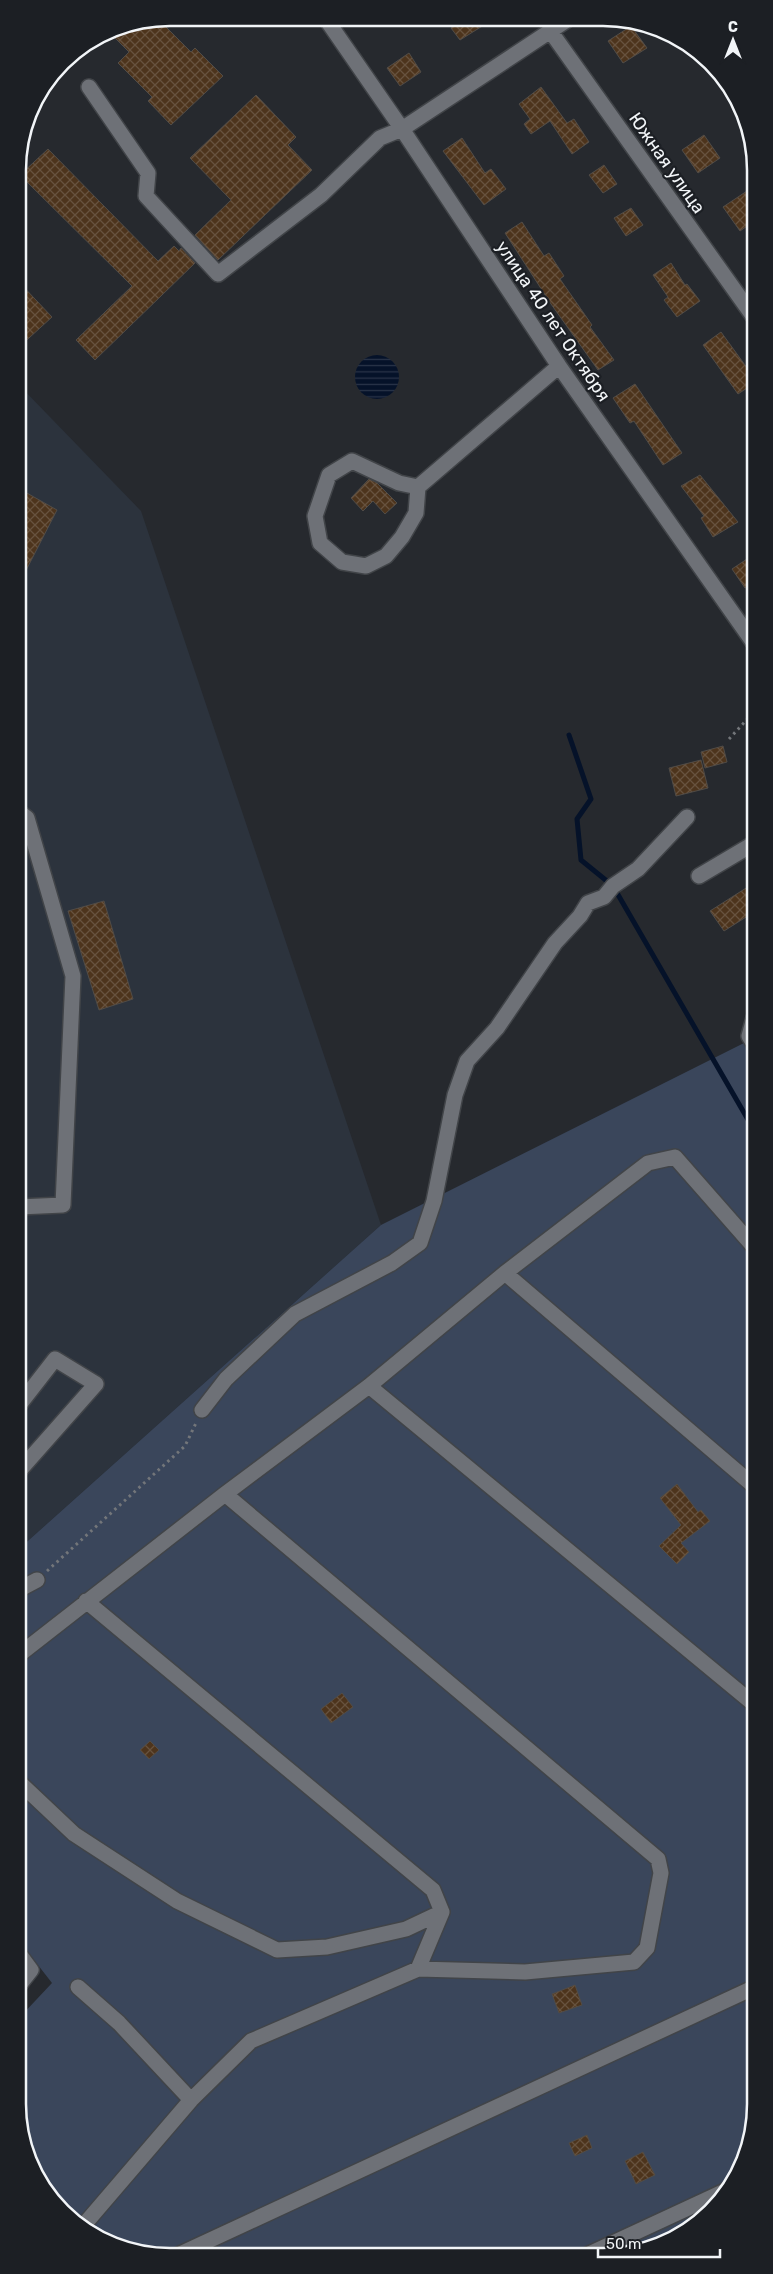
<svg xmlns="http://www.w3.org/2000/svg" width="773" height="2274" viewBox="0 0 773 2274" font-family="Rubik,sans-serif">
<defs>
<pattern id="water-rules" width="6" height="5" patternUnits="userSpaceOnUse" patternTransform="scale(1.25)"><rect width="6" height="5" fill="#051229"/><path d="M0 2.5h6" fill="none" stroke="#2a3549"/></pattern>
<pattern id="building-cross-hatch" width="8" height="8" patternUnits="userSpaceOnUse" patternTransform="scale(1.25)"><rect width="8" height="8" fill="#4d341c"/><path d="M0 0l8 8M0 8l8-8" fill="none" stroke="#67523e"/></pattern>
</defs>
<rect width="100%" height="100%" fill="#26292e"/>
<!-- built -->
<path fill="#2c333d" d="M 18,384 L 141,511 L 381,1225 L 20,1548 Z"/>
<!-- garden -->
<path fill="#3a465b" d="M 754,1038 L 755,2113 L 744,2162 L 718,2204 L 679,2236 L 633,2254 L 141,2254 L 102,2241 L 62,2212 L 38,2180 L 20,2134 L 20,2017 L 52,1983 L 20,1942 L 20,1548 L 381,1225 Z"/>
<!-- water -->
<path fill="url(#water-rules)" d="M355 377a22 22 0 1 1 44 0a22 22 0 1 1-44 0Z"/>
<g fill="none" stroke-linecap="round" stroke-linejoin="round">
<!-- stream -->
<path stroke="#051229" stroke-width="5" d="M 569,735 L 591,799 L 577,819 L 581,860 L 613,886 L 754,1130"/>
</g>
<!-- building -->
<path fill="url(#building-cross-hatch)" stroke="#514c47" d="M 452,19 L 492,20 L 460,40 L 451,28 L 456,25 Z
M 159,20 L 191,52 L 195,48 L 223,76 L 171,125 L 148,101 L 152,97 L 118,63 L 129,52 L 108,31 Z
M 631,26 L 647,48 L 623,63 L 608,41 Z
M 409,53 L 421,72 L 400,86 L 387,68 Z
M 541,87 L 567,123 L 574,119 L 589,142 L 572,154 L 550,121 L 531,134 L 524,124 L 530,119 L 519,104 Z
M 256,95 L 296,137 L 288,145 L 312,170 L 218,260 L 195,235 L 231,200 L 190,158 Z
M 704,135 L 720,158 L 698,173 L 682,150 Z
M 462,138 L 485,173 L 491,169 L 506,189 L 484,205 L 443,151 Z
M 48,149 L 158,261 L 174,246 L 179,251 L 181,248 L 195,263 L 95,360 L 76,340 L 132,286 L 20,175 Z
M 604,165 L 617,184 L 603,193 L 589,175 Z
M 747,191 L 753,199 L 753,222 L 740,231 L 723,207 Z
M 631,208 L 643,225 L 626,236 L 614,218 Z
M 522,222 L 544,256 L 549,253 L 564,276 L 560,279 L 592,325 L 590,327 L 614,360 L 598,370 L 551,304 L 505,233 Z
M 671,263 L 685,285 L 687,284 L 700,301 L 677,317 L 664,300 L 668,297 L 653,275 Z
M 18,281 L 52,317 L 18,348 Z
M 721,332 L 753,376 L 753,384 L 738,394 L 703,345 Z
M 635,384 L 682,453 L 663,465 L 634,421 L 630,423 L 613,398 Z
M 700,475 L 738,522 L 713,537 L 701,518 L 704,516 L 681,486 Z
M 369,479 L 377,483 L 397,503 L 385,514 L 373,501 L 363,511 L 351,498 Z
M 18,488 L 57,510 L 18,586 Z
M 753,555 L 753,583 L 745,588 L 732,569 Z
M 723,746 L 727,762 L 705,768 L 701,752 Z
M 701,760 L 708,788 L 676,796 L 669,768 Z
M 754,883 L 754,912 L 724,931 L 710,911 Z
M 104,901 L 133,999 L 99,1010 L 68,911 Z
M 677,1484 L 698,1512 L 701,1510 L 710,1521 L 681,1543 L 689,1552 L 677,1564 L 659,1546 L 681,1525 L 660,1498 Z
M 342,1693 L 353,1707 L 331,1723 L 321,1709 Z
M 150,1741 L 159,1750 L 149,1759 L 140,1750 Z
M 575,1985 L 582,2005 L 559,2013 L 552,1994 Z
M 587,2135 L 592,2148 L 575,2156 L 569,2143 Z
M 643,2152 L 655,2175 L 636,2184 L 625,2161 Z"/>
<g fill="none" stroke-linecap="round" stroke-linejoin="round">
<!-- minor casing -->
<g stroke="#414448" stroke-width="18">
<path id="minor" d="M 326,19 L 402,129 L 559,366 L 753,642
M 551,32 L 753,316
M 89,87 L 148,173 L 146,196 L 218,274 L 321,195 L 380,138 L 402,129 L 567,20
M 418,487 L 399,483 L 352,461 L 329,475 L 315,516 L 320,543 L 342,562 L 366,566 L 386,556 L 402,537 L 416,513 L 418,487 L 559,366
M 19,812 L 27,818 L 73,976 L 63,1205 L 19,1207
M 699,876 L 753,844
M 754,1018 L 749,1036 L 754,1044
M 505,1273 L 754,1486
M 369,1386 L 755,1705
M 20,1404 L 55,1359 L 96,1384 L 20,1470
M 202,1410 L 226,1379 L 295,1314 L 392,1263 L 420,1243 L 434,1201 L 455,1095 L 467,1061 L 497,1028 L 555,943 L 580,916 L 588,903 L 604,897 L 613,886 L 638,869 L 687,817
M 20,1589 L 37,1580
M 86,1601 L 433,1890 L 442,1912 L 418,1969
M 20,1654 L 225,1494 L 369,1386 L 505,1273 L 648,1163 L 675,1157 L 754,1247
M 20,1783 L 74,1834 L 177,1901 L 277,1950 L 327,1947 L 406,1929 L 442,1912
M 20,1955 L 31,1970 L 20,1984
M 78,1987 L 119,2023 L 191,2100
M 83,2226 L 191,2100 L 251,2041 L 418,1969 L 525,1972 L 634,1962 L 647,1948 L 661,1873 L 658,1859 L 225,1494
M 180,2254 L 755,1987
M 589,2254 L 727,2190"/>
</g>
<!-- path -->
<path stroke="#73767a" stroke-width="3" stroke-dasharray="2.5 4" stroke-linecap="butt" d="M 729,739 L 753,713
M 47,1571 L 185,1446 L 196,1423"/>
<!-- minor -->
<use href="#minor" stroke="#6e7177" stroke-width="15"/>
</g>
<g text-anchor="middle" stroke-width="4.5" stroke-linejoin="round" paint-order="stroke">
<!-- street labels -->
<g font-size="18" fill="#f2f5f8" stroke="#1c1f24">
<text transform="translate(667 163) rotate(55)" y="6">Южная улица</text>
<text transform="translate(553 321) rotate(56)" y="6">улица 40 лет Октября</text>
</g>
</g>
<!-- crop -->
<path d="M0 0H773V2274H0ZM170 26H603A144 144 0 0 1 747 170V2104A144 144 0 0 1 603 2248H170A144 144 0 0 1 26 2104V170A144 144 0 0 1 170 26Z" fill="#1c1f24" fill-rule="evenodd"/>
<path fill="none" stroke="#f2f5f8" stroke-width="2.5" d="M170 26H603A144 144 0 0 1 747 170V2104A144 144 0 0 1 603 2248H170A144 144 0 0 1 26 2104V170A144 144 0 0 1 170 26Z"/>
<!-- north arrow -->
<g transform="translate(733 40)" stroke="#1c1f24" stroke-width="4" paint-order="stroke">
<path d="M0-4L9 19L0 12L-9 19Z" fill="#f2f5f8"/>
<text y="-8" font-size="14" font-weight="bold" text-anchor="middle" fill="#f2f5f8">С</text>
</g>
<!-- scale -->
<path d="M598 2249v8h122v-8" fill="none" stroke="#f2f5f8" stroke-width="2.5"/>
<text x="606" y="2249" font-size="15" fill="#f2f5f8" stroke="#1c1f24" stroke-width="4" paint-order="stroke">50 m</text>
</svg>
